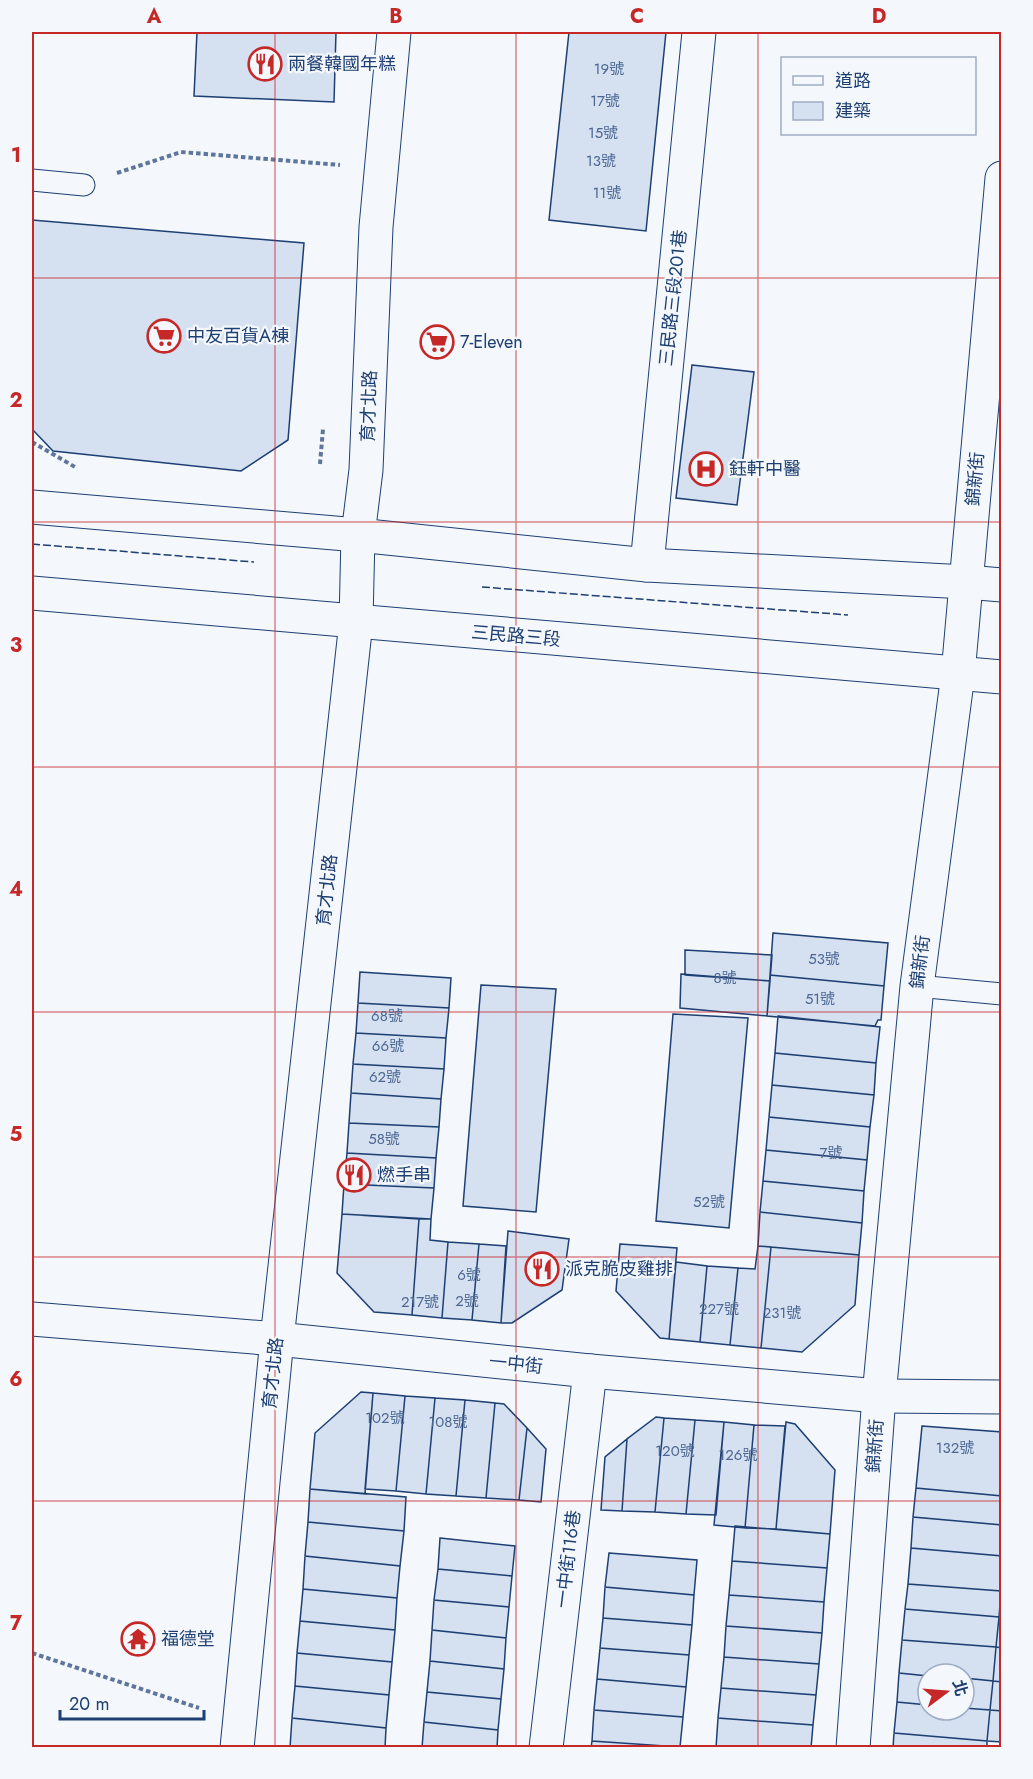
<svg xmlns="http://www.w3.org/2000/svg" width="1033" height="1779" viewBox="0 0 1033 1779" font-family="Jost,'Noto Sans TC',sans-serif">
<rect width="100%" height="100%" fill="#f4f7fb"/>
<!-- building -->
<path fill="#d5e0f0" stroke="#1d3f73" stroke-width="1.5" d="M 197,32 L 336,32 L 334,102 L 194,96 Z
M 569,32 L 666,32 L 646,231 L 549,220 Z
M 32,220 L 304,243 L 288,440 L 241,471 L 53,451 L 32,429 Z
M 692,365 L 754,372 L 737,505 L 676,498 Z
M 773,933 L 888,943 L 884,986 L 770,975 Z
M 685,950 L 772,955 L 770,981 L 685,975 Z
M 360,972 L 451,978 L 449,1008 L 358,1003 Z
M 681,974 L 770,981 L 767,1016 L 680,1008 Z
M 770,975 L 884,986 L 881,1020 L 878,1020 L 875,1026 L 767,1016 Z
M 481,985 L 556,989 L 536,1212 L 463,1206 Z
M 358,1003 L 449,1008 L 446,1038 L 356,1033 Z
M 673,1014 L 748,1018 L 729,1228 L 656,1221 Z
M 778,1016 L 880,1027 L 876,1063 L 775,1053 Z
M 356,1033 L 446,1038 L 444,1069 L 353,1064 Z
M 775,1053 L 876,1063 L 874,1095 L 772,1085 Z
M 353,1064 L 444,1069 L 441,1099 L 351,1093 Z
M 772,1085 L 874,1095 L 870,1127 L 769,1117 Z
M 351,1093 L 441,1099 L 439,1127 L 349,1123 Z
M 769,1117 L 870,1127 L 867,1160 L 766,1150 Z
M 349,1123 L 439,1127 L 436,1158 L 347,1153 Z
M 766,1150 L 867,1160 L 864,1191 L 763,1181 Z
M 347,1153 L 436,1158 L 434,1188 L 344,1184 Z
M 763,1181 L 864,1191 L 862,1223 L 760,1212 Z
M 344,1184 L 434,1188 L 431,1219 L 342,1214 Z
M 760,1212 L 862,1223 L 859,1255 L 758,1246 Z
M 342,1214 L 419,1219 L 412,1315 L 374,1312 L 337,1273 Z
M 419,1219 L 431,1219 L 430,1240 L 448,1242 L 442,1318 L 412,1315 Z
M 508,1231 L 569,1239 L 562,1290 L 512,1323 L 501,1323 Z
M 448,1242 L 479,1244 L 472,1320 L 442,1318 Z
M 479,1244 L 506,1246 L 501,1323 L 472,1320 Z
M 620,1244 L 677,1248 L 669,1339 L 660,1338 L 616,1291 Z
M 758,1246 L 771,1247 L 761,1348 L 730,1345 L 738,1268 L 755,1269 Z
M 771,1247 L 859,1255 L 855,1305 L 802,1352 L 761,1348 Z
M 676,1262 L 707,1266 L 700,1342 L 669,1339 Z
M 707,1266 L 738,1268 L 730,1345 L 700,1342 Z
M 361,1392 L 373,1393 L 365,1494 L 310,1489 L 315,1433 Z
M 373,1393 L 405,1396 L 396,1491 L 365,1489 Z
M 405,1396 L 435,1398 L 426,1494 L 396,1491 Z
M 435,1398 L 465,1400 L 456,1496 L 426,1494 Z
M 465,1400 L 495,1403 L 486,1498 L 456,1496 Z
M 495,1403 L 504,1404 L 527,1428 L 519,1500 L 486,1498 Z
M 656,1417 L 664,1418 L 655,1512 L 622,1511 L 627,1439 Z
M 664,1418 L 695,1420 L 686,1514 L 655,1512 Z
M 695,1420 L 724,1422 L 716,1515 L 686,1514 Z
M 724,1422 L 754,1425 L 745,1528 L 714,1525 Z
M 786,1422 L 795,1424 L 835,1470 L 830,1534 L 776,1529 Z
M 754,1425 L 785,1426 L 776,1529 L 745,1528 Z
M 922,1426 L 1002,1432 L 1002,1496 L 916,1488 Z
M 527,1428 L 546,1449 L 541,1502 L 519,1500 Z
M 627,1439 L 622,1511 L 601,1510 L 605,1457 Z
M 916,1488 L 1002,1496 L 1002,1525 L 913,1517 Z
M 310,1489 L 406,1497 L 404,1531 L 308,1522 Z
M 913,1517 L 1002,1525 L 1002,1556 L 911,1548 Z
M 308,1522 L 404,1531 L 400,1566 L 305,1556 Z
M 735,1526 L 830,1534 L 827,1568 L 732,1561 Z
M 440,1538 L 515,1546 L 512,1576 L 438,1569 Z
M 911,1548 L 1002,1556 L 1001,1591 L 908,1584 Z
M 609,1553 L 697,1560 L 694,1595 L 605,1587 Z
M 305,1556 L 400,1566 L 397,1598 L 303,1589 Z
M 732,1561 L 827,1568 L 824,1602 L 729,1595 Z
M 438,1569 L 512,1576 L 509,1607 L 434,1600 Z
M 908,1584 L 1001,1591 L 999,1617 L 905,1609 Z
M 605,1587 L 694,1595 L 692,1625 L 603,1618 Z
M 303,1589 L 397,1598 L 395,1630 L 300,1621 Z
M 729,1595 L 824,1602 L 822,1633 L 726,1626 Z
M 434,1600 L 509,1607 L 506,1638 L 432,1630 Z
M 905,1609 L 999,1617 L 996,1647 L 902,1640 Z
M 999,1617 L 1002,1617 L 1002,1648 L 996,1647 Z
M 603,1618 L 692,1625 L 689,1655 L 600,1648 Z
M 300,1621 L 395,1630 L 392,1662 L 297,1653 Z
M 726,1626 L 822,1633 L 819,1664 L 724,1657 Z
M 432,1630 L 506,1638 L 504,1669 L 430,1661 Z
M 902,1640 L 996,1647 L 993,1681 L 964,1678 L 964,1674 L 928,1674 L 928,1676 L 899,1673 Z
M 996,1647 L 1002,1648 L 1002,1682 L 993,1681 Z
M 600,1648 L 689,1655 L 686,1687 L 597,1679 Z
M 297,1653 L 392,1662 L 389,1695 L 295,1686 Z
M 724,1657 L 819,1664 L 816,1695 L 721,1688 Z
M 430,1661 L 504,1669 L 501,1699 L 427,1692 Z
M 899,1673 L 928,1676 L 928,1705 L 897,1702 Z
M 964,1678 L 993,1681 L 990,1710 L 964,1708 Z
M 597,1679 L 686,1687 L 683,1717 L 594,1710 Z
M 993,1681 L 1002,1682 L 1002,1711 L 990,1710 Z
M 295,1686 L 389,1695 L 386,1728 L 292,1718 Z
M 721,1688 L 816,1695 L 813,1725 L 718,1718 Z
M 427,1692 L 501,1699 L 498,1730 L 424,1722 Z
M 897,1702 L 928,1705 L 928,1710 L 964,1710 L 964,1708 L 990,1710 L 987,1741 L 894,1733 Z
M 594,1710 L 683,1717 L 680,1747 L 592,1741 Z
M 990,1710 L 1002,1711 L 1002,1742 L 987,1741 Z
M 292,1718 L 386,1728 L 385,1748 L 290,1748 Z
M 718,1718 L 813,1725 L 811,1748 L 716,1748 Z
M 424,1722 L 498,1730 L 497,1748 L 422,1748 Z
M 894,1733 L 987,1741 L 987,1748 L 893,1748 Z
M 592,1741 L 680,1747 L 591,1748 Z"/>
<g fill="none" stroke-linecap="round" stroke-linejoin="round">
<!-- service casing -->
<g stroke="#1d3f73" stroke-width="23">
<path id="service" d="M 32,180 L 84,185
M 917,986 L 1002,994"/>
</g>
<!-- pedestrian casing -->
<g stroke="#1d3f73" stroke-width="35">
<path id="pedestrian" d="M 879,1396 L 1002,1397
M 546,1748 L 590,1371"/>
</g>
<!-- minor casing -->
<g stroke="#1d3f73" stroke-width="35">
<path id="minor" d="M 647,565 L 699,32
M 237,1748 L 277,1339 L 356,622 L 358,535 L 366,470 L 376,227 L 394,32
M 853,1748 L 879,1396 L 917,986 L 958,674 L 1002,178"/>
</g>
<!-- tertiary casing -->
<g stroke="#1d3f73" stroke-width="35">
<path id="tertiary" d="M 32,1319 L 277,1339 L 590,1371 L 879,1396"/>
</g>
<!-- secondary casing -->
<g stroke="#1d3f73" stroke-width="35">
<path id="secondary" d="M 32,507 L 358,535 L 647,565 L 966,582 L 1002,585
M 32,593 L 1002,677"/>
</g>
<!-- path -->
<path stroke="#5e769c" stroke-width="4" stroke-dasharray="4.5 3" stroke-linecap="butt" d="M 117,173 L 181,152 L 340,165
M 32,442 L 75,467
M 320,464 L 323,429
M 32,1653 L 199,1708"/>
<!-- service -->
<use href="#service" stroke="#f4f7fb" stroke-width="21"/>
<!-- pedestrian -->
<use href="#pedestrian" stroke="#f4f7fb" stroke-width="33"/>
<!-- minor -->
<use href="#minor" stroke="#f4f7fb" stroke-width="33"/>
<!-- tertiary -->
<use href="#tertiary" stroke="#f4f7fb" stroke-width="33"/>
<!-- secondary -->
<use href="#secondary" stroke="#f4f7fb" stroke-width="33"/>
<!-- fence -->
<path stroke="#1d3f73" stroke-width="1.5" stroke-dasharray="8 3" stroke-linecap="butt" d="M 32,544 L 254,562
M 482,587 L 848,615"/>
</g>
<!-- grid -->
<path fill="none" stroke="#c62828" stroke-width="1.5" stroke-opacity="0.55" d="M 275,32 L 275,1748M 516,32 L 516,1748M 758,32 L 758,1748M 32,278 L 1002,278M 32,522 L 1002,522M 32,767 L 1002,767M 32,1012 L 1002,1012M 32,1257 L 1002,1257M 32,1501 L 1002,1501"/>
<!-- icons -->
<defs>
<g id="restaurant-ring" transform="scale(1.725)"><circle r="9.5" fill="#f4f7fb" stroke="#c62828" stroke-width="1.5"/><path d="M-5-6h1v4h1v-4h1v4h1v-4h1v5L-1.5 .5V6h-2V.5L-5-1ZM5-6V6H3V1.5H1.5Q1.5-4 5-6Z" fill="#c62828"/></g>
<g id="supermarket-ring" transform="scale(1.725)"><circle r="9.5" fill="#f4f7fb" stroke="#c62828" stroke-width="1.5"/><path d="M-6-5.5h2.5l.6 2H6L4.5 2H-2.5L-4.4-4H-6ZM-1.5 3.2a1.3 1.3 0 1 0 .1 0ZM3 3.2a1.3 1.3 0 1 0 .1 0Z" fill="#c62828"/></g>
<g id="hospital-ring" transform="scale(1.725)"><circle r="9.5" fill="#f4f7fb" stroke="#c62828" stroke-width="1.5"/><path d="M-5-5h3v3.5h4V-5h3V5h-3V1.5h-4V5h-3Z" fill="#c62828"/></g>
<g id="temple-ring" transform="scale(1.725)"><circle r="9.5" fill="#f4f7fb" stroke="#c62828" stroke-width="1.5"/><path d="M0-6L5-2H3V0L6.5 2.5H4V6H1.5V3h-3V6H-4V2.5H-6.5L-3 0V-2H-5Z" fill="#c62828"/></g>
</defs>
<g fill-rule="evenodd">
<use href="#restaurant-ring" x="265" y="64"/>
<use href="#supermarket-ring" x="164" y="336"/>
<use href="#supermarket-ring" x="437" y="342"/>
<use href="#hospital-ring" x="706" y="469"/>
<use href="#restaurant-ring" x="354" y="1175"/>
<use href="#restaurant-ring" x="542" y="1269"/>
<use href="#temple-ring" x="138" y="1639"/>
</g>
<g text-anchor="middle" stroke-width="4.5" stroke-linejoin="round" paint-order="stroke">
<!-- number labels -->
<g font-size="15" fill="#4b6792">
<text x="609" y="74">19號</text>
<text x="605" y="106">17號</text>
<text x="603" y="138">15號</text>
<text x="601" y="166">13號</text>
<text x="607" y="198">11號</text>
<text x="824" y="964">53號</text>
<text x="725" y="983">8號</text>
<text x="820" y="1004">51號</text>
<text x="387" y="1021">68號</text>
<text x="388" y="1051">66號</text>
<text x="385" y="1082">62號</text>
<text x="384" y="1144">58號</text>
<text x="831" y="1158">7號</text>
<text x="709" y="1207">52號</text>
<text x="469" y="1280">6號</text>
<text x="467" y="1306">2號</text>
<text x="420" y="1307">217號</text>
<text x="719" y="1314">227號</text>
<text x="782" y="1318">231號</text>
<text x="385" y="1423">102號</text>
<text x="448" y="1427">108號</text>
<text x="955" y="1453">132號</text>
<text x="675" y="1456">120號</text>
<text x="738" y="1460">126號</text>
</g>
<!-- poi labels -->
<g font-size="18" fill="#1d3f73" stroke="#f4f7fb" text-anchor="start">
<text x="288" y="70">兩餐韓國年糕</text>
<text x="187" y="342">中友百貨A棟</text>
<text x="460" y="348">7-Eleven</text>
<text x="729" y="475">鈺軒中醫</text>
<text x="377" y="1181">燃手串</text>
<text x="565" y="1275">派克脆皮雞排</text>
<text x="161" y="1645">福德堂</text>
</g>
<!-- street labels -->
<g font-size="18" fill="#1d3f73" stroke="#f4f7fb">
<text transform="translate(673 298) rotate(-84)" y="6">三民路三段201巷</text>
<text transform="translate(369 406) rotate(-88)" y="6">育才北路</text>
<text transform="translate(975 479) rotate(-85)" y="6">錦新街</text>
<text transform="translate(516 636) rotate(5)" y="6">三民路三段</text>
<text transform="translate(327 890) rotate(-84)" y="6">育才北路</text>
<text transform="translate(920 962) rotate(-83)" y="6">錦新街</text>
<text transform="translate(516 1364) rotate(6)" y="6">一中街</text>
<text transform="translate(273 1373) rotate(-84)" y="6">育才北路</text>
<text transform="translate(875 1446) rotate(-86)" y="6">錦新街</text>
<text transform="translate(568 1559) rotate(-83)" y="6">一中街116巷</text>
</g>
</g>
<!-- border -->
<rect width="1033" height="1779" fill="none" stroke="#f4f7fb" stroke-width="66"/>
<!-- legend -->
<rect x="781" y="57" width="195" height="78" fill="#f4f7fb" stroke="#9eadc5" stroke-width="1.5"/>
<rect x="793" y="76" width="30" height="9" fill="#f4f7fb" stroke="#9eadc5" stroke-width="1.5"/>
<text x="835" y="87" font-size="18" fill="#1d3f73">道路</text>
<rect x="793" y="102" width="30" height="18" fill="#d5e0f0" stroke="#9eadc5" stroke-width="1.5"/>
<text x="835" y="117" font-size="18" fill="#1d3f73">建築</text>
<!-- north arrow -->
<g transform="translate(946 1692) rotate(74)"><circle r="28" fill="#f4f7fb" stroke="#9eadc5" stroke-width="1.5"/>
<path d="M0-4.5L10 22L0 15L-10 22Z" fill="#c62828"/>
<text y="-9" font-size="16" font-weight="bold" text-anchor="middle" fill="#1d3f73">北</text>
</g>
<!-- scale -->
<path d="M60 1710v9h144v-9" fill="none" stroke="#1d3f73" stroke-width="3"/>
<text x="69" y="1710" font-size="18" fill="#1d3f73" stroke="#f4f7fb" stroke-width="4.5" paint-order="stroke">20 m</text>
<rect x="33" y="33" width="967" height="1713" fill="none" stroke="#c62828" stroke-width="2"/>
<g font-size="20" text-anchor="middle" font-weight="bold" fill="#c62828">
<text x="154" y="23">A</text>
<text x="396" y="23">B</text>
<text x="637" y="23">C</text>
<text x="879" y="23">D</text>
<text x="16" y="162">1</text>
<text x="16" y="407">2</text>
<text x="16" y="652">3</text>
<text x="16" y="896">4</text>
<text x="16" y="1141">5</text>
<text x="16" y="1386">6</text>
<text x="16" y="1630">7</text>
</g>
</svg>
